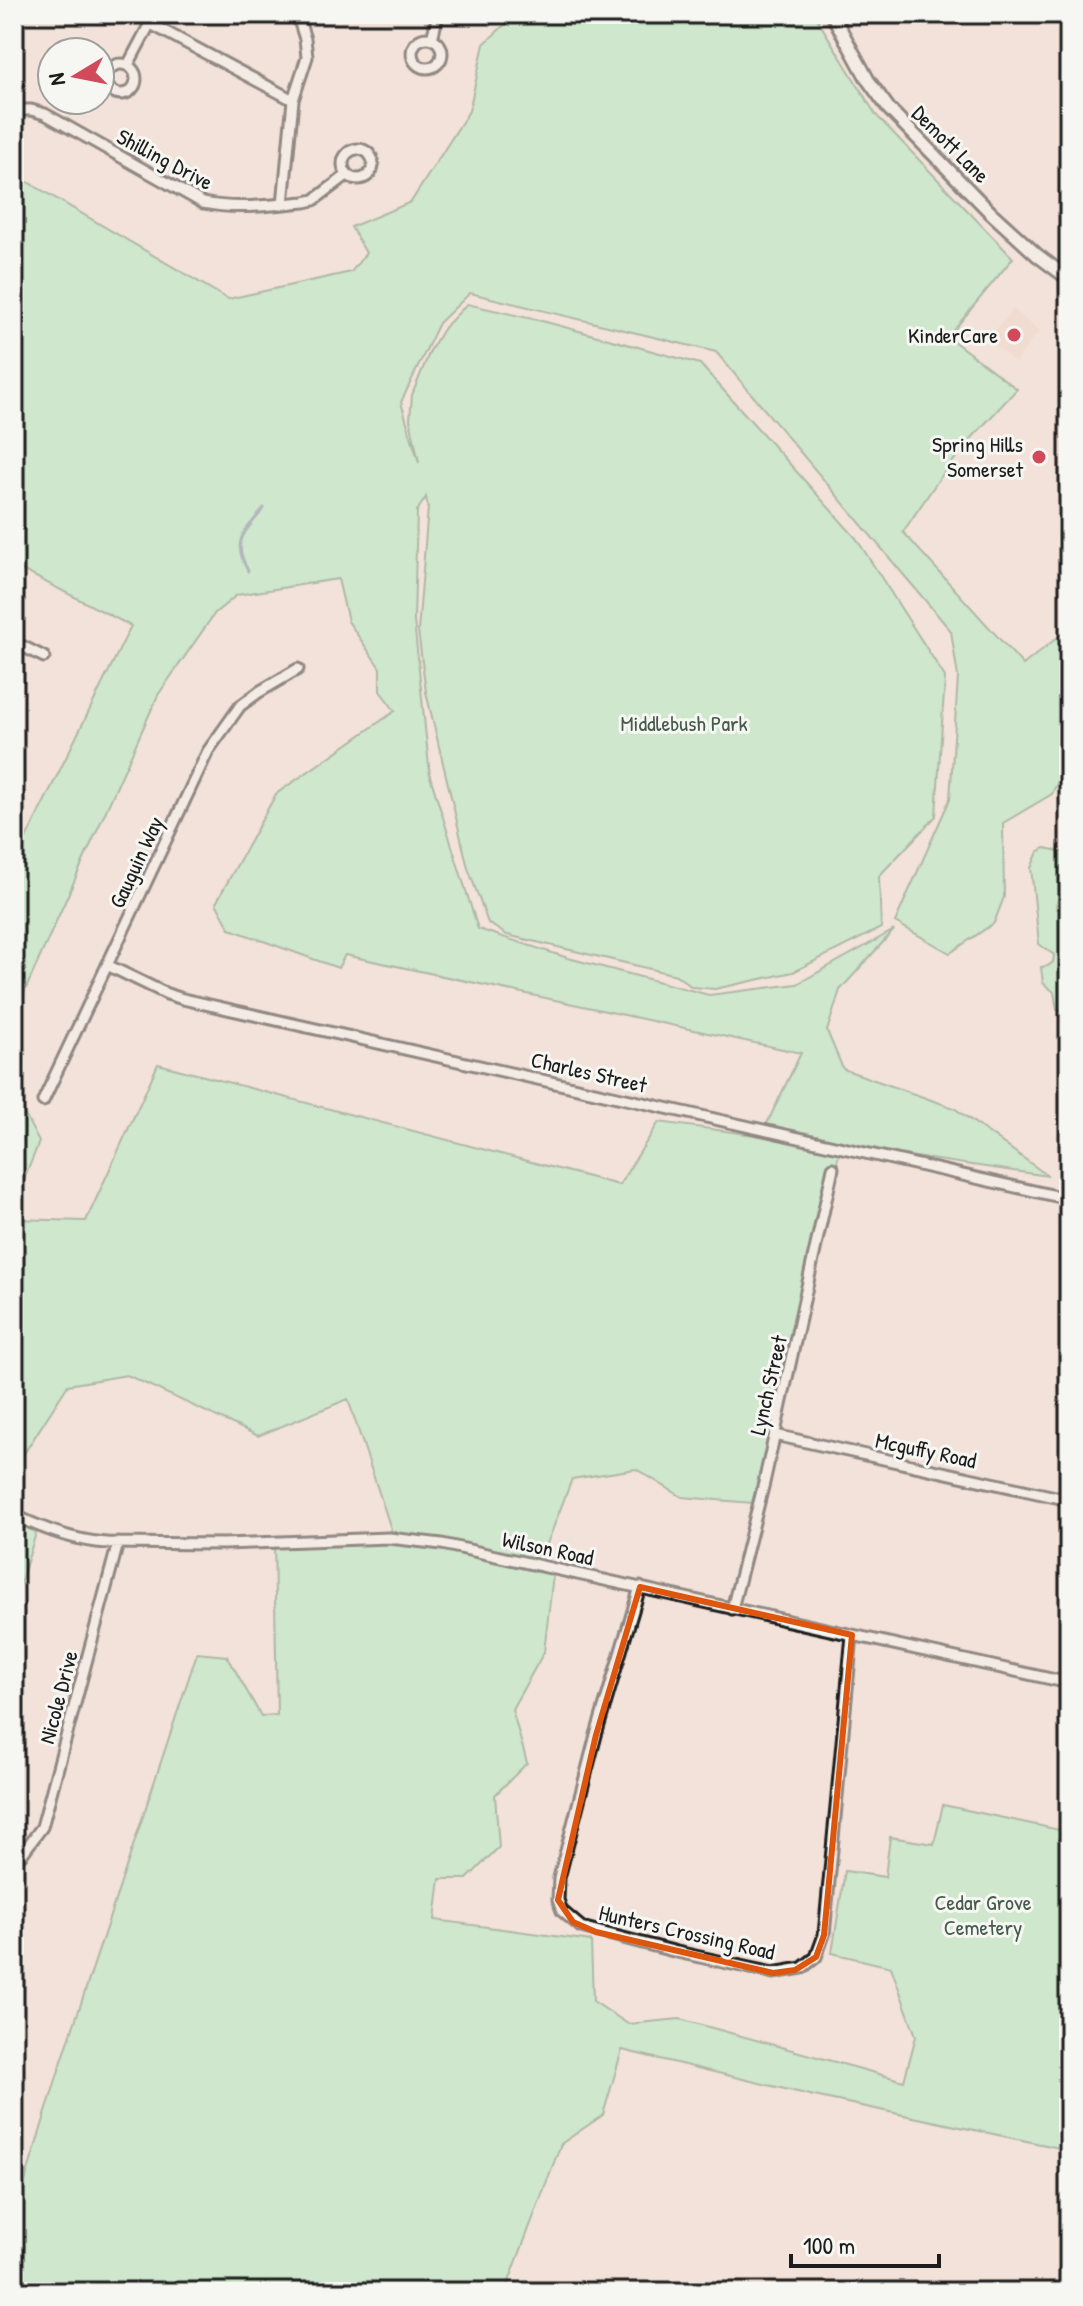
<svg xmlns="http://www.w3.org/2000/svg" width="1083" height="2306" viewBox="0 0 1083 2306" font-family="'Patrick Hand',sans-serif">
<rect width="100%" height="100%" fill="#f2e2d9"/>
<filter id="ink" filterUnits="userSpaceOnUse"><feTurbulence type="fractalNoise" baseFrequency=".0125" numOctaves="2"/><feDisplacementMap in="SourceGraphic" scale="16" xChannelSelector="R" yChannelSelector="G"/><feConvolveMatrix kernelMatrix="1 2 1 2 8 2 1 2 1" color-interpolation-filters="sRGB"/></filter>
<g filter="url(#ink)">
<!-- built -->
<path fill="#f0d4c8" d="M 1013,309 L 1039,331 L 1015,362 L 988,340 Z"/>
<!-- green -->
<path fill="#a4edbc" stroke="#60846c" stroke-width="2" d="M 516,14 L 814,14 L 876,115 L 1013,258 L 948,337 L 1017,389 L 970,440 L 939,479 L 903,532 L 1023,665 L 1068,629 L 1069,759 L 1052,794 L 1003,823 L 1004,897 L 994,923 L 950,953 L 895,922 L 950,799 L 958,677 L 951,631 L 716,352 L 470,293 L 439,323 L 401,402 L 419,463 L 410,419 L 412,395 L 430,351 L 443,329 L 467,304 L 546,322 L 700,364 L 856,538 L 945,677 L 936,816 L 879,876 L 881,928 L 793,972 L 715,989 L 692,987 L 676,975 L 507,935 L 488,923 L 468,868 L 426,692 L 418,631 L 428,507 L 426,497 L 417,511 L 414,621 L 430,776 L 478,929 L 568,958 L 709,995 L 797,984 L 894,930 L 840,990 L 827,1031 L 843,1069 L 954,1108 L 1048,1176 L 841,1146 L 752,1503 L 682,1497 L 636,1469 L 572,1479 L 540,1562 L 554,1566 L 544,1652 L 512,1709 L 527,1763 L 495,1795 L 499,1847 L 467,1879 L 440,1879 L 435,1920 L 591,1941 L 593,2001 L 628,2024 L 680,2019 L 904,2081 L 916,2036 L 891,1967 L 832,1953 L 845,1871 L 885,1877 L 890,1837 L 934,1844 L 943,1805 L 1069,1832 L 1069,2150 L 814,2096 L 622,2050 L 603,2115 L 561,2144 L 505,2292 L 14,2292 L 14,2217 L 58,2073 L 197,1653 L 227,1656 L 261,1716 L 277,1715 L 274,1541 L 394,1538 L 348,1399 L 258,1436 L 127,1375 L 68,1385 L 14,1469 L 14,1219 L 86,1221 L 158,1064 L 619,1185 L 659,1122 L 761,1136 L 801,1053 L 345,955 L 338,968 L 230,929 L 216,903 L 276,794 L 395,711 L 380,691 L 380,668 L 348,621 L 338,579 L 237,595 L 215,613 L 158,695 L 14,1015 L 14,859 L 16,859 L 131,626 L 14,566 L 14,174 L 228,299 L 351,272 L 366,253 L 351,227 L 411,202 L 469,111 L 484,44 Z
M 1045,848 L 1063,852 L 1063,885 L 1056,905 L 1057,909 L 1065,909 L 1069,889 L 1069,1012 L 1057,1010 L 1054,992 L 1043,983 L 1041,967 L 1048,966 L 1053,962 L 1054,955 L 1039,944 L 1031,868 L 1038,852 Z
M 14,1094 L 39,1142 L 14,1205 Z
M 14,1514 L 38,1527 L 14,1603 Z"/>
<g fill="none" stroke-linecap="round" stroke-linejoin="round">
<!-- stream -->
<path stroke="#63839c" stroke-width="3" d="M 248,571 C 231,539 244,534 264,508
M 1067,800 L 1069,801"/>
<!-- minor casing -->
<g stroke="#1c1c1c" stroke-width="15">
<path id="minor" d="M 14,19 L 21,14
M 149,23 L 293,100
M412 53a15 15 0 1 1 30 0a15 15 0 1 1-30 0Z
M 432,39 L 438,14
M106 79a15 15 0 1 1 30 0a15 15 0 1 1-30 0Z
M 128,65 L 155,14
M 14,110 L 31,110 L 45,114 L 203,203 C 237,210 270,205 305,202 L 314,200 L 347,175
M343 164a15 15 0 1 1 30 0a15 15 0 1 1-30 0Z
M 283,204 L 293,100 L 307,57 L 305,39 L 297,14
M 14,642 L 44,657
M 107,965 L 167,994 L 183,999 L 1069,1199
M 43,1101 L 208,751 L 240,706 L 259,692 L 298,669
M 775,1435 L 1069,1500
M 14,1515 C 43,1529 75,1541 107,1543 L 224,1544 L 389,1538 L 442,1544 L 1069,1683
M 640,1587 L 596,1735 L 559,1878 L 558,1900 L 562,1911 L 581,1927 L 677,1952 L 773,1973 L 802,1968 L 816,1957 L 824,1935 L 852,1635
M 732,1609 L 764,1483 L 833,1168
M 22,1854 L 42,1827 L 118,1543"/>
</g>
<!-- tertiary casing -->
<g stroke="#1c1c1c" stroke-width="17">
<path id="tertiary" d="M 832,14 L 868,80 L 889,109 L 990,212 L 1037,255 L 1069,279"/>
</g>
<!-- minor -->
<use href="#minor" stroke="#f6f6f2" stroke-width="9"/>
<!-- tertiary -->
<use href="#tertiary" stroke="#f6f6f2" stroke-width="11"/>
</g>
</g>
<!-- marked area -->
<path d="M0 0H1083V2306H0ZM 640,1587 L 852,1635 L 824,1935 L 816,1957 L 795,1970 L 773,1973 L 596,1932 L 573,1922 L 558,1900 L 596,1735 Z" fill="#f2e2d9" fill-opacity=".55" fill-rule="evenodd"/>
<path fill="none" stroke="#de560d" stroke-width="6" stroke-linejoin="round" d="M 640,1587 L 852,1635 L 824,1935 L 816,1957 L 795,1970 L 773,1973 L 596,1932 L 573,1922 L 558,1900 L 596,1735 Z"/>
<!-- markers -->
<g fill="#d1495b" stroke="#f6f6f2" stroke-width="3">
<circle cx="1014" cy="335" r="8"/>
<circle cx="1039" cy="457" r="8"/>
</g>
<g text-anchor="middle" stroke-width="6" stroke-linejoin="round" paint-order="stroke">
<!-- street labels -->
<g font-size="22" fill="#1c1c1c" stroke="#f6f6f2">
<text transform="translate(951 144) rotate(45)" y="8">Demott Lane</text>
<text transform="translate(165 159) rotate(28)" y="8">Shilling Drive</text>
<text transform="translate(136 862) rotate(-65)" y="8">Gauguin Way</text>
<text transform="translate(589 1072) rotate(13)" y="8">Charles Street</text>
<text transform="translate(768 1385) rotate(-77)" y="8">Lynch Street</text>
<text transform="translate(926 1450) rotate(12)" y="8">Mcguffy Road</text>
<text transform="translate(548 1548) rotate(12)" y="8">Wilson Road</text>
<text transform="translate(58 1697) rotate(-75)" y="8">Nicole Drive</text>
<text transform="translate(687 1932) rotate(13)" y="8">Hunters Crossing Road</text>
</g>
<!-- poi labels -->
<g font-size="22" fill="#1c1c1c" stroke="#f6f6f2" text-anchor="end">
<text x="998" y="343">KinderCare</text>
<text x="1023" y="452">Spring Hills<tspan x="1023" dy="25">Somerset</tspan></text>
</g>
<!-- park labels -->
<g font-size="22" fill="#455b4c" stroke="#f6f6f2">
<text x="684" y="731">Middlebush Park</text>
<text x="983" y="1910">Cedar Grove<tspan x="983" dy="25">Cemetery</tspan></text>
</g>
</g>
<!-- margin -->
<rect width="1083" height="2306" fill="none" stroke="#f6f6f2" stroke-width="48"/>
<rect x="24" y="24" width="1035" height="2258" fill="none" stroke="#1c1c1c" stroke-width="3" filter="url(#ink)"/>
<!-- north arrow -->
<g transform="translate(76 76) rotate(260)"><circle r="38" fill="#f6f6f2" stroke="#9f9f9c" stroke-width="2"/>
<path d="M0-6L14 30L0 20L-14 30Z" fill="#d1495b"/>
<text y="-12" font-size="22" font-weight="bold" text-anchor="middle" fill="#1c1c1c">N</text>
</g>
<!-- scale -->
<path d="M791 2254v12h148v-12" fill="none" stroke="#1c1c1c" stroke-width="4"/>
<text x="803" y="2254" font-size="24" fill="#1c1c1c" stroke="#f6f6f2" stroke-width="6" paint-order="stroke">100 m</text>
</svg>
